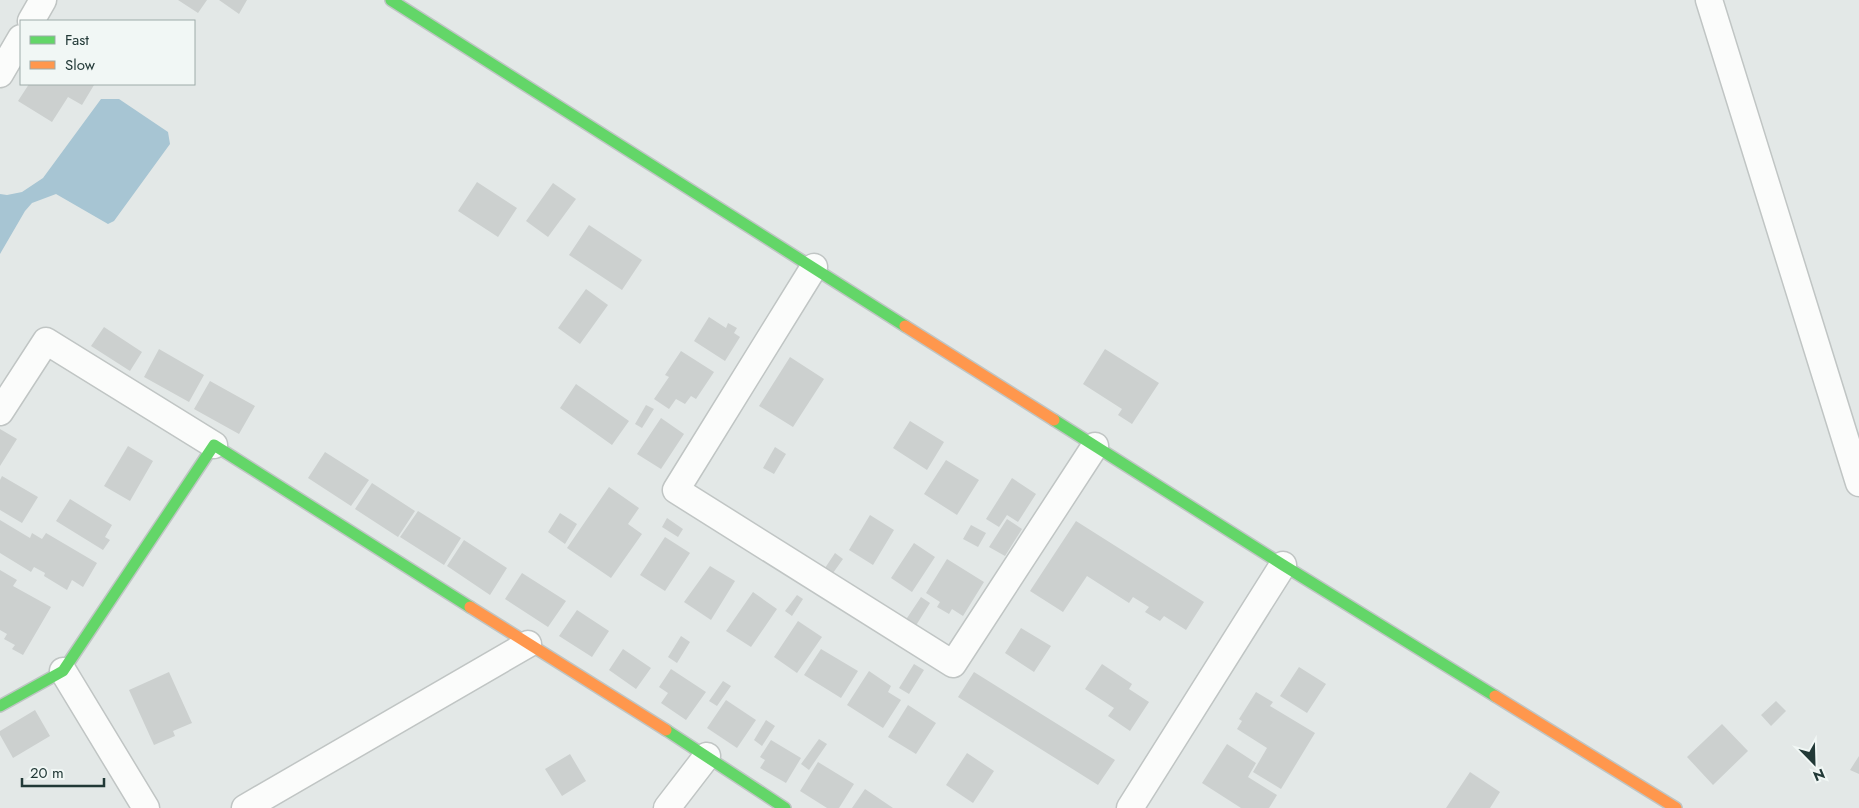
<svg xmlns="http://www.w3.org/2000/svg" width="1859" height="808" viewBox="0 0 1859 808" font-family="Jost,sans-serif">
<rect width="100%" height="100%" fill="#e3e8e7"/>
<!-- water -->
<path fill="#a7c5d3" d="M 101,99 L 119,99 L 168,132 L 170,144 L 114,221 L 108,224 L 56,194 L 32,203 L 25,211 L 0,254 L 0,194 L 7,195 L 22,192 L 43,178 Z"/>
<!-- building -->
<path fill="#ccd0cf" d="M 178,0 L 207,0 L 198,13 Z
M 219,0 L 247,0 L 239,14 Z
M 29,84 L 92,84 L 94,85 L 82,105 L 68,97 L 52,122 L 18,101 Z
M 477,182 L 517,208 L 498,237 L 458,211 Z
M 553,183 L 576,199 L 548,237 L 526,221 Z
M 589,225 L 642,260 L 622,290 L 569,255 Z
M 586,289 L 608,305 L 580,344 L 558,328 Z
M 709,317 L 726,328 L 728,323 L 737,328 L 734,333 L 740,337 L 725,361 L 694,341 Z
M 104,327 L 142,352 L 130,371 L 91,346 Z
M 159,349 L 204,375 L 189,402 L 144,377 Z
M 1105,349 L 1159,383 L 1132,424 L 1118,415 L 1122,409 L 1083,384 Z
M 681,351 L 714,372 L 696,399 L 691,396 L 685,404 L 676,399 L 669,409 L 654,399 L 669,377 L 665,375 Z
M 790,357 L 824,379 L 793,427 L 759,406 Z
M 210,381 L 255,406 L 239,434 L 194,409 Z
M 576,384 L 629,421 L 612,445 L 560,408 Z
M 646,405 L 654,409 L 642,428 L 635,424 Z
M 661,418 L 684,434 L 661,469 L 637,454 Z
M 910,421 L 944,442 L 927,470 L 893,448 Z
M 0,429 L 17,439 L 0,466 Z
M 128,446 L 153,461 L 130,501 L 104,486 Z
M 775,447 L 786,454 L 774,474 L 763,468 Z
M 325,452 L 369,480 L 351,506 L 308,478 Z
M 946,460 L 979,480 L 957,515 L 924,494 Z
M 2,476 L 38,497 L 22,523 L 0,510 L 0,480 Z
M 1012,478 L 1036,494 L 1018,522 L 1007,515 L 999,527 L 986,519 Z
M 372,483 L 415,511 L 398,537 L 355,509 Z
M 609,487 L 639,508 L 628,524 L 642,534 L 611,578 L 567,548 Z
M 70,499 L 112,525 L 105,537 L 110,540 L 103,550 L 56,521 Z
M 418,511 L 461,538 L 444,565 L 400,537 Z
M 560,513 L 577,524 L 565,544 L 548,532 Z
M 870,515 L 894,530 L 873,565 L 849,550 Z
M 667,518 L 683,529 L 678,537 L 662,527 Z
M 1007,519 L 1022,529 L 1005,556 L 989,547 Z
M 0,520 L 30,538 L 32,533 L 42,539 L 46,533 L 97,563 L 83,587 L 72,580 L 67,590 L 44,576 L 45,573 L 34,567 L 31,572 L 0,553 Z
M 1076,521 L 1204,602 L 1186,630 L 1164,616 L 1160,621 L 1145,612 L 1149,607 L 1133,597 L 1129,603 L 1087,576 L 1063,612 L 1030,591 Z
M 971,525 L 986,533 L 978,547 L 963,539 Z
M 665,537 L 690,553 L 665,591 L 640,575 Z
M 464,540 L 507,568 L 490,595 L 447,566 Z
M 914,543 L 935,557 L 912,592 L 891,578 Z
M 835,553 L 843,559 L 833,573 L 825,568 Z
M 947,559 L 984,582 L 963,616 L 952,609 L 949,614 L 937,607 L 940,602 L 926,593 Z
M 710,566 L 735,581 L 711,620 L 684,602 Z
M 0,570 L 17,580 L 13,586 L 51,607 L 23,655 L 12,649 L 15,645 L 4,639 L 7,634 L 0,630 Z
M 522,573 L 566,601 L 548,627 L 505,599 Z
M 753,592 L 777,609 L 751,647 L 726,631 Z
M 797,595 L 803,599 L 792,616 L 785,611 Z
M 921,597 L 930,603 L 915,627 L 905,621 Z
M 577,610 L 609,631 L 592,657 L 559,636 Z
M 798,621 L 822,637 L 797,673 L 774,657 Z
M 1021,628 L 1051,646 L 1034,672 L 1005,653 Z
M 681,636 L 690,642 L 677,663 L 668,657 Z
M 623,649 L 651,668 L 636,689 L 609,670 Z
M 821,649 L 858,671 L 841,698 L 804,675 Z
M 914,664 L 924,670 L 909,694 L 899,688 Z
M 1102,664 L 1132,684 L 1129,689 L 1149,702 L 1130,731 L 1108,716 L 1114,708 L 1085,689 Z
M 1299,667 L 1326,684 L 1307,713 L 1280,696 Z
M 671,669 L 706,692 L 686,720 L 661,703 L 668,693 L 659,687 Z
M 869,671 L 891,686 L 888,692 L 901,700 L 883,728 L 847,705 Z
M 169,672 L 192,723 L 173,731 L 175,736 L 154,745 L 129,690 Z
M 974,672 L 1115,760 L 1098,785 L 958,697 Z
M 723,681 L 731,686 L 717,706 L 709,701 Z
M 1256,692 L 1273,702 L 1270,706 L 1315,733 L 1281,789 L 1253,772 L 1267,748 L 1237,729 L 1242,721 L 1239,719 Z
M 726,700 L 756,720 L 737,748 L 707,728 Z
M 1776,701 L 1786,711 L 1771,726 L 1761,715 Z
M 908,705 L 936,723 L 916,754 L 888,737 Z
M 35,710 L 50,736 L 13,758 L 0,735 L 0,731 Z
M 766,720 L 775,726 L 762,746 L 754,740 Z
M 1722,724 L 1748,751 L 1713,785 L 1687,757 Z
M 819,739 L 827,744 L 809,770 L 801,764 Z
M 771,740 L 801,758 L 786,783 L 760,768 L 765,760 L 760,757 Z
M 1227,744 L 1256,763 L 1248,777 L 1277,795 L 1269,808 L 1241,808 L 1202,783 Z
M 967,753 L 994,771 L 973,803 L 946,785 Z
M 570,754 L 586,781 L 562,796 L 545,769 Z
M 1859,756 L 1859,774 L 1850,770 Z
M 818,762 L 854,784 L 839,808 L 827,808 L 800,791 Z
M 1470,772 L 1500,792 L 1490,808 L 1446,808 Z
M 865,789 L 893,808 L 852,808 Z"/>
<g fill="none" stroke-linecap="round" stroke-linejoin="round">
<!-- street casing -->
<g stroke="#c0c5c4" stroke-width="29">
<path id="street" d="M 1709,0 L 1859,483
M 31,21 L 43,0
M 0,74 L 21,38
M 814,267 L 676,490 L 953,664 L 1095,446
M 0,412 L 46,341 L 214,445
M 63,671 L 146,808
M 245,808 L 528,644
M 667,808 L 707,756
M 1130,808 L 1283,565"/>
</g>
<!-- fast casing -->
<g stroke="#bfc5c4" stroke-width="14">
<path id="fast" d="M 391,0 L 905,326
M 1054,420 L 1283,565 L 1495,696
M 0,706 L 63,671 L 214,445 L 470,607
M 666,730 L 785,808"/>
</g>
<!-- slow casing -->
<g stroke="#bfc5c4" stroke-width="14">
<path id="slow" d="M 905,326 L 1054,420
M 470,607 L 666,730
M 1495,696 L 1676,808"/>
</g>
<!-- street -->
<use href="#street" stroke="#fbfcfb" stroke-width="26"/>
<!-- fast -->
<use href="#fast" stroke="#63d668" stroke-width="11"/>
<!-- slow -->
<use href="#slow" stroke="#ff974d" stroke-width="11"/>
</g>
<!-- legend -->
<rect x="20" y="20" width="175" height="65" fill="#f1f7f5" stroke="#9eaba9"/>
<rect x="30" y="36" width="25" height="8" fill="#63d668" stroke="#9eaba9"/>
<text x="65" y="45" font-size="15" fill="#223937">Fast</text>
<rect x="30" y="61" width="25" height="8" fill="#ff974d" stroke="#9eaba9"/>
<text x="65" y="70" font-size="15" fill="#223937">Slow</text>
<!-- north arrow -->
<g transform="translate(1814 763) rotate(157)" stroke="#f1f7f5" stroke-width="4" paint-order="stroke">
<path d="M0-4L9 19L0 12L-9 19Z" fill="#223937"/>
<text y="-8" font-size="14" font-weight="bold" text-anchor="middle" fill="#223937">N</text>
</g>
<!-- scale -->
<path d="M22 778v8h82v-8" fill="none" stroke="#223937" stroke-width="2.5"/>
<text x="30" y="778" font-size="15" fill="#223937" stroke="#f1f7f5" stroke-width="4" paint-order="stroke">20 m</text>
</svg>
